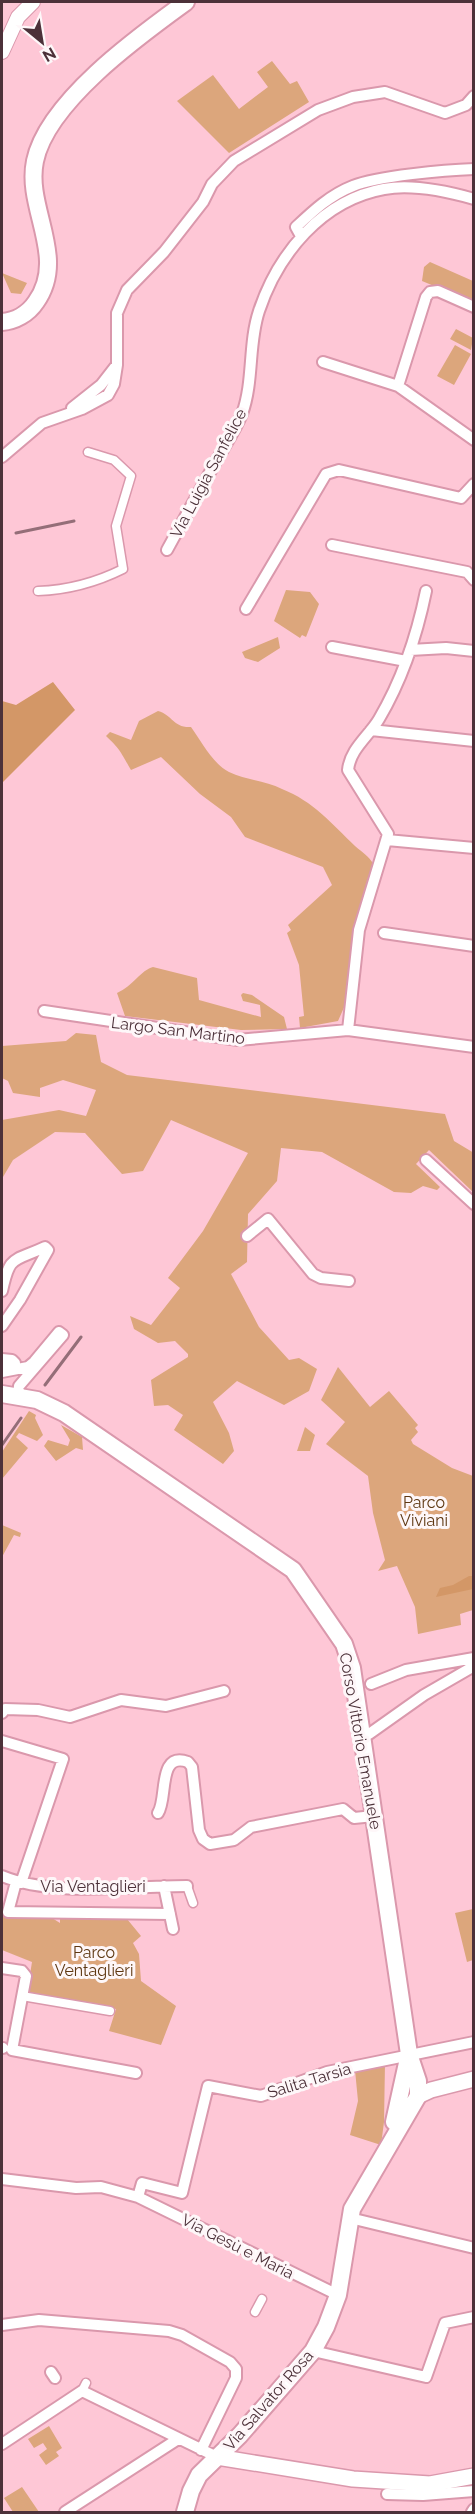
<svg xmlns="http://www.w3.org/2000/svg" width="475" height="2514" viewBox="0 0 475 2514" font-family="Raleway,sans-serif">
<rect width="100%" height="100%" fill="#fec7d6"/>
<!-- green -->
<path fill="#dca67c" d="M 272,61 L 290,84 L 297,81 L 309,102 L 229,153 L 177,101 L 213,75 L 239,109 L 268,87 L 257,72 Z
M 430,262 L 473,281 L 473,302 L 422,281 L 424,267 Z
M 2,273 L 27,283 L 21,294 L 11,293 Z
M 456,329 L 473,338 L 471,350 L 450,339 Z
M 455,345 L 471,354 L 454,385 L 437,376 Z
M 286,590 L 310,592 L 319,604 L 306,637 L 302,635 L 300,638 L 274,621 Z
M 278,637 L 280,648 L 258,662 L 245,658 L 242,652 Z
M 158,711 C 173,715 173,728 191,727 C 201,741 213,764 229,772 C 246,780 266,781 282,789 C 313,801 332,824 355,846 C 363,853 368,855 374,865 L 346,1003 L 338,1021 L 300,1028 L 299,1017 L 304,1016 L 299,965 L 287,933 L 291,930 L 288,925 L 332,885 L 323,867 L 245,837 L 231,817 L 200,794 L 161,757 L 131,770 C 121,753 121,750 106,736 L 110,732 L 131,740 L 139,721 Z
M 153,967 L 197,978 L 199,1000 L 261,1017 L 260,1005 L 243,1001 L 241,995 L 243,993 L 252,995 L 284,1017 L 287,1029 L 241,1030 L 125,1016 L 117,993 C 133,986 141,970 153,967 Z
M 76,1033 L 96,1035 L 101,1062 L 127,1075 L 445,1114 L 454,1141 L 474,1153 L 473,1192 L 429,1150 L 416,1164 L 440,1187 L 437,1190 L 423,1186 L 411,1193 L 394,1192 L 322,1152 L 281,1148 L 277,1181 L 248,1214 L 247,1262 L 231,1274 L 259,1327 L 289,1360 L 299,1358 L 317,1369 L 309,1391 L 284,1405 L 237,1381 L 213,1402 L 229,1433 L 234,1451 L 223,1464 L 174,1430 L 183,1415 L 168,1405 L 154,1406 L 151,1380 L 188,1357 L 188,1354 L 175,1341 L 158,1343 L 134,1329 L 130,1316 L 151,1325 L 180,1288 L 168,1278 L 203,1231 L 248,1153 L 171,1120 L 143,1171 L 122,1174 L 85,1133 L 55,1132 L 13,1160 L 3,1177 L 2,1120 L 59,1110 L 86,1116 L 96,1090 L 63,1080 L 40,1088 L 40,1097 L 13,1093 L 8,1081 L 2,1078 L 2,1046 L 66,1041 Z
M 338,1367 L 370,1407 L 389,1391 L 418,1425 L 415,1428 L 418,1432 L 411,1440 L 413,1444 L 452,1468 L 473,1476 L 473,1610 L 460,1614 L 461,1625 L 418,1634 L 415,1607 L 397,1566 L 378,1571 L 385,1560 L 373,1513 L 368,1476 L 326,1444 L 345,1422 L 321,1400 Z
M 29,1411 L 36,1415 L 35,1418 L 43,1435 L 37,1441 L 19,1433 L 16,1437 L 28,1448 L 2,1479 L 2,1452 Z
M 61,1425 L 82,1437 L 83,1450 L 76,1448 L 56,1461 L 44,1446 L 48,1440 L 68,1446 L 70,1440 Z
M 305,1427 L 315,1435 L 310,1451 L 297,1451 Z
M 2,1525 L 21,1533 L 20,1537 L 14,1535 L 2,1557 Z
M 473,1909 L 473,1960 L 467,1962 L 455,1913 Z
M 3,1914 L 52,1918 L 60,1923 L 60,1918 L 127,1919 L 141,1936 L 133,1943 L 139,1954 L 141,1981 L 176,2006 L 161,2045 L 109,2031 L 116,2009 L 27,1993 L 32,1962 L 2,1950 Z
M 385,2063 L 384,2122 L 381,2145 L 350,2135 L 358,2101 L 355,2070 Z
M 49,2426 L 62,2448 L 56,2452 L 59,2456 L 46,2465 L 39,2455 L 47,2449 L 43,2443 L 34,2448 L 28,2439 Z
M 22,2487 L 39,2512 L 13,2512 L 4,2498 Z"/>
<!-- forest -->
<path fill="#d39767" d="M 53,682 L 75,710 L 2,783 L 2,701 L 16,705 Z
M 469,1576 L 473,1576 L 473,1589 L 436,1597 L 440,1588 L 453,1585 Z"/>
<g fill="none" stroke-linecap="round" stroke-linejoin="round">
<!-- pedestrian casing -->
<g stroke="#da98ac" stroke-width="11">
<path id="pedestrian" d="M 38,591 C 67,590 97,582 123,569 L 116,526 L 131,476 L 114,460 L 88,452
M 187,1886 L 193,1903
M 22,1996 L 110,2011
M 255,2312 L 262,2299
M 82,2391 L 86,2383"/>
</g>
<!-- minor casing -->
<g stroke="#da98ac" stroke-width="14">
<path id="minor" d="M 301,236 L 296,227 C 313,211 330,195 353,186 C 377,176 446,170 474,169
M 323,362 L 398,386 L 474,440
M 398,386 L 426,297 L 430,292 L 438,291 L 474,307
M 72,408 L 101,385 L 115,367
M 2,457 L 42,423 L 82,409 L 108,395 L 114,384 L 117,365 L 117,313 L 127,290 L 164,252 L 203,202 L 212,184 L 234,161 L 318,110 L 353,97 L 385,92 L 445,113 L 466,105 L 474,96
M 332,545 L 467,572 L 474,580
M 167,550 C 184,519 201,488 218,458 C 226,444 236,429 242,414 C 254,381 248,344 259,311 C 278,254 322,200 384,189 C 412,184 446,191 474,199
M 246,609 L 326,474 L 339,470 L 461,498 L 474,484
M 332,647 L 406,661
M 410,650 L 446,648 L 474,651
M 371,730 L 474,741
M 387,840 L 474,848
M 384,933 L 474,946
M 44,1011 L 238,1040 L 348,1030 L 474,1047
M 348,1030 L 359,930 L 388,834 L 348,770 C 350,749 369,736 379,719 C 402,680 417,635 426,591
M 426,1160 L 474,1204
M 247,1236 L 268,1219 L 313,1274 L 321,1278 L 349,1281
M 2,1291 C 10,1254 13,1262 45,1247 L 48,1250 L 20,1300 L 2,1326
M 2,1359 L 12,1360 L 15,1363 L 4,1365
M 2,1372 L 28,1367 L 34,1362 L 59,1332 L 63,1335 L 19,1386 L 18,1396
M 371,1684 L 406,1670 L 474,1658
M 2,1713 L 5,1709 L 38,1710 L 70,1717 L 121,1700 L 166,1706 L 224,1691
M 362,1735 L 369,1734 L 424,1695 L 474,1666
M 2,1741 L 63,1759 L 21,1883
M 158,1813 C 168,1798 157,1751 188,1762 L 192,1767 L 199,1830 L 203,1839 L 210,1844 L 234,1840 L 251,1827 L 343,1809 L 354,1818 L 374,1816
M 2,1876 C 52,1897 131,1886 187,1886
M 16,1882 L 8,1912 L 170,1914
M 164,1886 L 173,1929
M 2,1968 L 22,1971 L 26,1976 L 12,2050 L 136,2073
M 2,2048 L 3,2048
M 2,2179 L 76,2188 L 101,2187 L 138,2197 L 338,2295
M 138,2197 L 142,2183 L 182,2193 L 208,2086 L 261,2096 L 327,2072 L 474,2042
M 350,2218 L 474,2248
M 2,2325 L 39,2320 L 169,2331 L 182,2335 L 230,2362 L 236,2369 L 236,2378 L 201,2450
M 313,2351 L 426,2377 L 445,2323 L 474,2317
M 51,2372 L 55,2378
M 2,2444 L 82,2391 L 217,2457
M 387,2494 L 423,2495 L 474,2491
M 65,2512 L 178,2439
M 472,2512 L 474,2509"/>
</g>
<!-- tertiary casing -->
<g stroke="#da98ac" stroke-width="16">
<path id="tertiary" d="M 2,52 L 18,17 L 33,2"/>
</g>
<!-- secondary casing -->
<g stroke="#da98ac" stroke-width="18">
<path id="secondary" d="M 418,2096 L 431,2090 L 474,2079
M 217,2457 L 353,2479 L 430,2484 L 474,2476"/>
</g>
<!-- primary casing -->
<g stroke="#da98ac" stroke-width="20">
<path id="primary" d="M 2,322 C 15,321 28,314 36,302 C 68,257 25,208 35,161 C 47,102 139,36 186,2
M 2,1394 L 37,1400 L 64,1413 L 293,1570 L 344,1644 L 352,1668 L 409,2054 L 418,2081 L 418,2096 L 352,2209 L 338,2295 L 326,2327 L 313,2351 L 240,2435 L 199,2475 L 191,2491 L 185,2512
M 394,2122 L 409,2054"/>
</g>
<!-- pedestrian -->
<use href="#pedestrian" stroke="#fff" stroke-width="8"/>
<!-- minor -->
<use href="#minor" stroke="#fff" stroke-width="10"/>
<!-- tertiary -->
<use href="#tertiary" stroke="#fff" stroke-width="14"/>
<!-- secondary -->
<use href="#secondary" stroke="#fff" stroke-width="15"/>
<!-- primary -->
<use href="#primary" stroke="#fff" stroke-width="16"/>
<!-- rail -->
<path stroke="#946e78" stroke-width="3" d="M 16,533 L 74,521
M 45,1385 L 81,1337
M 2,1445 L 21,1418"/>
</g>
<g text-anchor="middle" stroke-width="6" stroke-linejoin="round" paint-order="stroke">
<!-- street labels -->
<g font-size="16" fill="#4c3139" stroke="#fef7f9">
<text transform="translate(208 473) rotate(-62)" y="6">Via Luigia Sanfelice</text>
<text transform="translate(178 1030) rotate(7)" y="6">Largo San Martino</text>
<text transform="translate(361 1741) rotate(80)" y="6">Corso Vittorio Emanuele</text>
<text x="93" y="1892">Via Ventaglieri</text>
<text transform="translate(309 2080) rotate(-17)" y="6">Salita Tarsia</text>
<text transform="translate(238 2246) rotate(27)" y="6">Via Gesù e Maria</text>
<text transform="translate(268 2400) rotate(-49)" y="6">Via Salvator Rosa</text>
</g>
<!-- park labels -->
<g font-size="16" fill="#5e3711" stroke="#fef7f9">
<text x="424" y="1508">Parco<tspan x="424" dy="18">Viviani</tspan></text>
<text x="94" y="1958">Parco<tspan x="94" dy="18">Ventaglieri</tspan></text>
</g>
</g>
<!-- border -->
<rect width="475" height="2514" fill="none" stroke="#4c3139" stroke-width="6"/>
<!-- north arrow -->
<g transform="translate(42 42) rotate(150)" stroke="#fef7f9" stroke-width="4.5" paint-order="stroke">
<path d="M0-4.5L10 22L0 15L-10 22Z" fill="#4c3139"/>
<text y="-9" font-size="16" font-weight="bold" text-anchor="middle" fill="#4c3139">N</text>
</g>
</svg>
